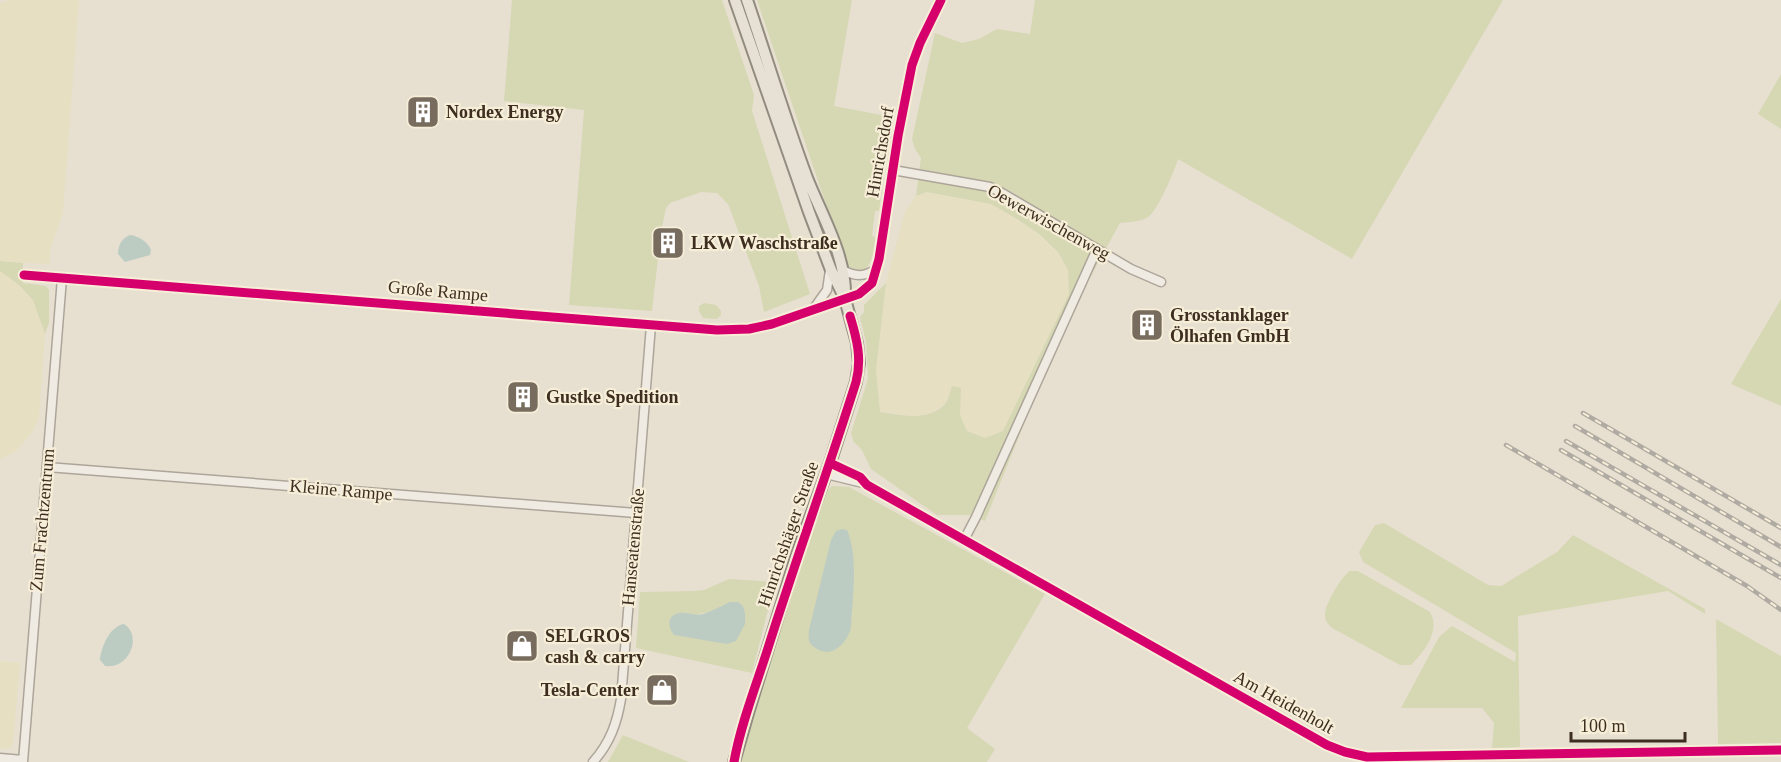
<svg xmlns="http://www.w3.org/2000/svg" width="1781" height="762" viewBox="0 0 1781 762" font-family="Georgia,serif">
<rect width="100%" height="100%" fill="#e7e0d1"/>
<!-- farmland -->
<path fill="#e6dfc2" d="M 10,0 L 79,0 L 63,213 L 50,251 L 50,264 L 0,261 L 0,3 Z
M 927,192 L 991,204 L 1017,219 L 1038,234 L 1058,252 L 1068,270 L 1069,294 L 1003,431 L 985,438 L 967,431 L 960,415 L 961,388 L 952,386 L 946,403 L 931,413 L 913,416 L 880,412 L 876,370 L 886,283 L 905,211 L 916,196 Z
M 0,271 L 19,285 L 33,300 L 45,334 L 39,417 L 34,430 L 16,451 L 0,460 Z
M 0,661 L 20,663 L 13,744 L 11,748 L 5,749 L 0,748 Z"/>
<!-- green -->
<path fill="#d6d7b3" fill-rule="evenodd" d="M 512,0 L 722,0 L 754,95 L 752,111 L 810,294 L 764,312 L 759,286 L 728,204 L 717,193 L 701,192 L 670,203 L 666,208 L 661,232 L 652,311 L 569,305 L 584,110 L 504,101 Z
M 757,0 L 852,0 L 834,106 L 892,117 L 879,211 L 875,211 L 872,236 L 875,237 C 874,254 869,285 846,264 Z
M 1035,0 L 1503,0 L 1352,259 L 1178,159 C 1175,170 1157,212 1148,217 C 1140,222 1129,222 1120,223 L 1086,285 L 1042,379 L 985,521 L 971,515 L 937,515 L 871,469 L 862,450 L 853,441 L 851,433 L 868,379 L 866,342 L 860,317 L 864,312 L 864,305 L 886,283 L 876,370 L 880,412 C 901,415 928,422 945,404 C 949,399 950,391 952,386 L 961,388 L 960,415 L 967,431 L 985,438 L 1003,431 L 1069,294 L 1068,270 L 1058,252 L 1039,234 L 1017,219 L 991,204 L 927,192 L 916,196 L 921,158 L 915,149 L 912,139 L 935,33 L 962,43 L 979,39 L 997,29 L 1030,34 Z
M 1781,74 L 1781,129 L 1758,114 Z
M 0,261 L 23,263 L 23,283 L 46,286 L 49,290 L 49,323 L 45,334 L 33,300 L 19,285 L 0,271 Z
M 1781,299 L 1781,406 L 1731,384 Z
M 704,303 L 716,305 L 721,311 L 721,315 L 717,319 L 703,318 L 699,311 L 699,306 Z
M 832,486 L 849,487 L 1045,594 L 967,728 L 995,749 L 987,762 L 739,762 L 801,555 L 823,495 Z
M 1384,523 L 1488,585 L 1501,586 L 1557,552 L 1573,535 L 1705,609 L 1705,614 L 1668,591 L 1518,616 L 1520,747 L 1492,748 L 1494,723 L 1482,708 L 1401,708 L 1439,637 L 1452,626 L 1515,662 L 1516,653 L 1363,562 L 1359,552 L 1375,525 Z
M 1350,571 L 1358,571 L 1430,612 C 1441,630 1424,652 1411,665 L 1400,665 L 1332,628 C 1328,624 1325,621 1325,615 C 1325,604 1341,577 1350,571 Z
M 729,579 L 775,582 L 752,673 L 636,648 L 640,592 L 694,591 L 704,590 ZM 730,602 L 670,629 L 683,613 C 700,618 714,609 730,602 Z
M 1716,619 L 1781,656 L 1781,743 L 1718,744 Z
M 623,735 L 689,762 L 608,762 Z"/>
<!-- water -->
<path fill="#bcccc2" d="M 130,235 C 139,236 148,242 151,250 L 150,255 L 125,262 L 118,254 C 118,245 122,238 130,235 Z
M 842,529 L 847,530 C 859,558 852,598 851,628 C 847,642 834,657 819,650 C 815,648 810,645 809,640 C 808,637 809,633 809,630 L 831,540 L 836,531 Z
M 730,602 L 738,602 L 743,606 L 745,613 L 745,624 L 736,641 L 727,644 L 674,635 C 668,627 666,616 679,613 C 687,612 694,616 703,614 C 712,611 721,606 730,602 Z
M 124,624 C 143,636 129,670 105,666 L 100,660 C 101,647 110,626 124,624 Z"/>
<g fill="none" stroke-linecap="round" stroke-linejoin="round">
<!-- minor casing -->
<g stroke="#ada599" stroke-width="11">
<path id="minor" d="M 893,170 L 990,187 L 1002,193 L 1131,269 L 1161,282
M 843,270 C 855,277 865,277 876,269
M 24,275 L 717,330 L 749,329 L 772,324 L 859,294 L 872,283 L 879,259 L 898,136 L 912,65 L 920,43 L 941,0
M 812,311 L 827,290 L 830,270
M 830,463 L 860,477 L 867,485 L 1327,745 L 1345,752 L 1367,757 L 1781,750
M 47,467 L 636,513
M 826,474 L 867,484
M 964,540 L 976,517 L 1097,249
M 0,758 L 23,760
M 23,762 L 62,278
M 593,762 C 610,743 617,723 621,699 L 651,325"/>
</g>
<!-- major casing -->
<g stroke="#928b80" stroke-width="14">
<path id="major" d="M 747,0 C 767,59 785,119 807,178 C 822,216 847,257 845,299
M 734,762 L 748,713 L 797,554 L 830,463 L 856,382 L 859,363 L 857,343 L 845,299 L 831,270 L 809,212 L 735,0"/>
</g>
<!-- minor -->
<use href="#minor" stroke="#efebe3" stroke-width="8"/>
<!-- major -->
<use href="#major" stroke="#e6e1d4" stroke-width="10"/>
<!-- rail casing -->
<g stroke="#afaaa2" stroke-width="4.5">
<path id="rail" d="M 1583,413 L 1781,528
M 1575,426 L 1781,547
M 1566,441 L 1781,565
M 1506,445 L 1747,586 L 1781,610
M 1561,450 L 1781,578"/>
</g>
<!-- rail -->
<use href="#rail" stroke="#f7eed8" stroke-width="2" stroke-dasharray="7" stroke-linecap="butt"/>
<!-- cycleway casing -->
<g stroke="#f7eed8" stroke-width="13">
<path id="cycleway" d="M 24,275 L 717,330 L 749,329 L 772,324 L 859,294 L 872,283 L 879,259 L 898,136 L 912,65 L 920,43 L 941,0
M 830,463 L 860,477 L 867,485 L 1327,745 L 1345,752 L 1367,757 L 1781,750
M 734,762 C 740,726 757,683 768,648 C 796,559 828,471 856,382 C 862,359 857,339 850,316"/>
</g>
<!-- cycleway -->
<use href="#cycleway" stroke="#d6006c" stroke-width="9"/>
</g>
<!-- icons -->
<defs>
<g id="building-square" transform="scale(1.725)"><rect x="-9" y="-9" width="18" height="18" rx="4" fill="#786c5e" stroke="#f7eed8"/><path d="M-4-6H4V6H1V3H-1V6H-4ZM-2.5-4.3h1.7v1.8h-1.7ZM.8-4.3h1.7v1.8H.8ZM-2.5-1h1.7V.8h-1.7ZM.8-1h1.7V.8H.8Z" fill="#fff"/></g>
<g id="shop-square" transform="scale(1.725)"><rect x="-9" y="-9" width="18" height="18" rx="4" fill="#786c5e" stroke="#f7eed8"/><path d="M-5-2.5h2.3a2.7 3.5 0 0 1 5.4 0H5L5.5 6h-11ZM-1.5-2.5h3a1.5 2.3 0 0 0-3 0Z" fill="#fff"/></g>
</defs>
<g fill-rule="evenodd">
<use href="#building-square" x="423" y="112"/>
<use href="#building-square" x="668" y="243"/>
<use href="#building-square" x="1147" y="325"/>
<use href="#building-square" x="523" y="397"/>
<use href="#shop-square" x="522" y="646"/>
<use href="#shop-square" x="662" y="690"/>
</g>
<g text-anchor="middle" stroke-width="4.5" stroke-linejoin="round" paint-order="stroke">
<!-- poi labels -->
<g font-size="18" font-weight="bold" fill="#3d2e20" stroke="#f7eed8" text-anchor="start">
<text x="446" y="118">Nordex Energy</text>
<text x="691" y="249">LKW Waschstraße</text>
<text x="1170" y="321">Grosstanklager<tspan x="1170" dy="21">Ölhafen GmbH</tspan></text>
<text x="546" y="403">Gustke Spedition</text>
<text x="545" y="642">SELGROS<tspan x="545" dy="21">cash &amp; carry</tspan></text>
<text x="639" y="696" text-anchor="end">Tesla-Center</text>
</g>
<!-- street labels -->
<g font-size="18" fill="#3d2e20" stroke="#f7eed8">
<text transform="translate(880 152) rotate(-80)" y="6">Hinrichsdorf</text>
<text transform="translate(1049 222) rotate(29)" y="6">Oewerwischenweg</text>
<text transform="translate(438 291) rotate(5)" y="6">Große Rampe</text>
<text transform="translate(341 490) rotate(5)" y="6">Kleine Rampe</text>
<text transform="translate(42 520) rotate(-85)" y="6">Zum Frachtzentrum</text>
<text transform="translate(788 534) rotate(-71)" y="6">Hinrichshäger Straße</text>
<text transform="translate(633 547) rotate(-85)" y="6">Hanseatenstraße</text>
<text transform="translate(1284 702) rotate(29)" y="6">Am Heidenholt</text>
</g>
</g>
<!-- scale -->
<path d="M1571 732v9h114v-9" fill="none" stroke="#3d2e20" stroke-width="3"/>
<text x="1580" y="732" font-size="18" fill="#3d2e20" stroke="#f7eed8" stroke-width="4.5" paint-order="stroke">100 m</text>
</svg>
